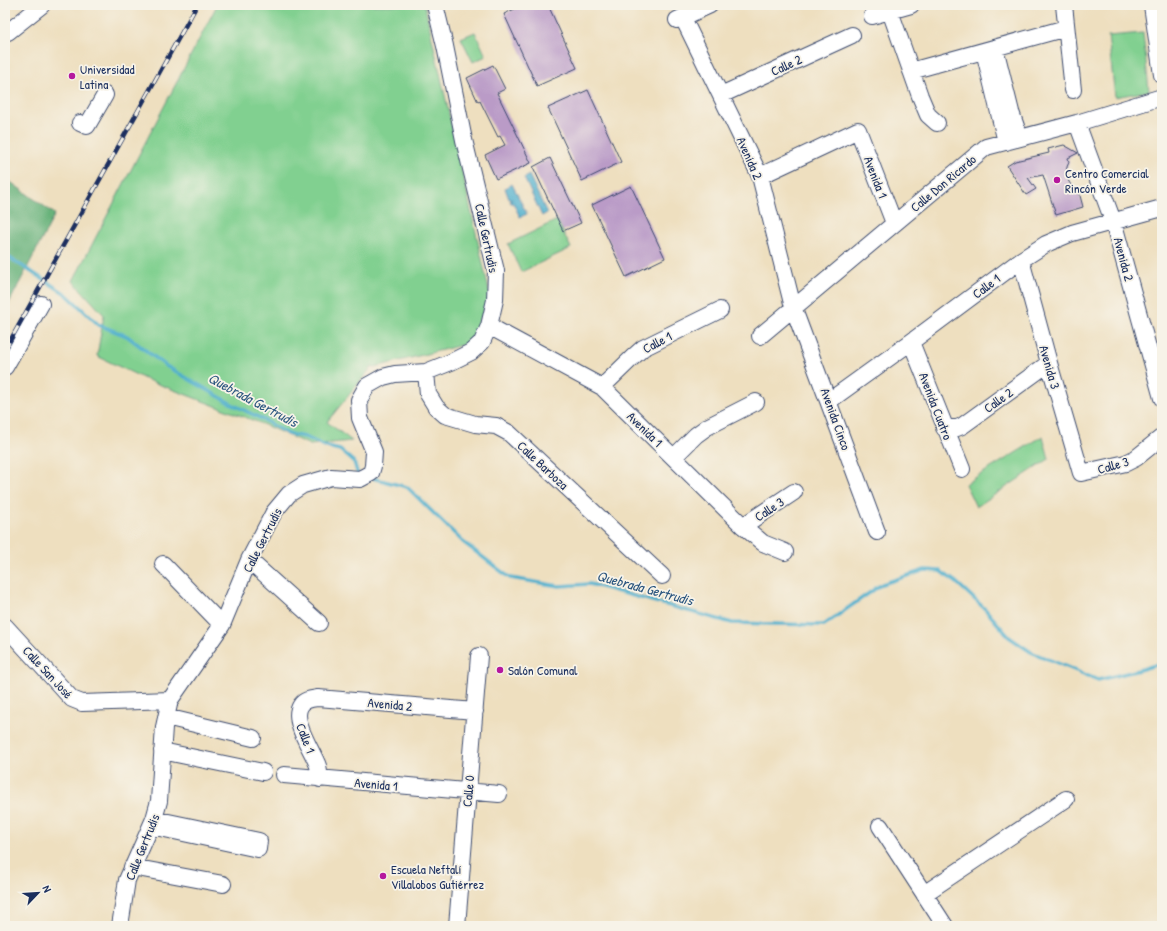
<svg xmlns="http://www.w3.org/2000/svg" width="1167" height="931" viewBox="0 0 1167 931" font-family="'Patrick Hand',sans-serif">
<rect width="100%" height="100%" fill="#f7f3e8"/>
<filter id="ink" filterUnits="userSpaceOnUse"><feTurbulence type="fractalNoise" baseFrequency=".025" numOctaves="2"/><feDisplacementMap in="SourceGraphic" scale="8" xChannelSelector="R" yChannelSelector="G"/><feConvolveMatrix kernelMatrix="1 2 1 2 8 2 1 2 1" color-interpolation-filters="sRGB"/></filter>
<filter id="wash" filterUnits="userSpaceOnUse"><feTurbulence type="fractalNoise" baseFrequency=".012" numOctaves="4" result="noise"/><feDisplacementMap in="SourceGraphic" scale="16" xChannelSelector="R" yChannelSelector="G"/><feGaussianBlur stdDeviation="0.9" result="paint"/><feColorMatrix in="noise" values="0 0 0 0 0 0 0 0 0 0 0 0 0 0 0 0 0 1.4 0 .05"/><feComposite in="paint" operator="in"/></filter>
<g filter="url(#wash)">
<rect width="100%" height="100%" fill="#eedfbf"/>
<!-- green -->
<path fill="#81d090" stroke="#4e8077" d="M 217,5 L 424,5 L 425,7 L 490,295 L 470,343 L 371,368 L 327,422 L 352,441 L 310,445 L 260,423 L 145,379 L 97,356 L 104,315 L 73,281 Z
M 475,32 L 486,56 L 473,62 L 461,38 Z
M 1143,33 L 1149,91 L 1115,97 L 1108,36 Z
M 557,220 L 571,248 L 521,272 L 508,244 Z
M 1043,436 L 1049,459 L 976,507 L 965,484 Z"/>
<!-- forest -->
<path fill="#68b27a" stroke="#42706c" d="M 5,178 L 55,214 L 5,311 Z"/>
<!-- water -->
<path fill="#4eafcd" stroke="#346f96" d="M 529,175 L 547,213 L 542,216 L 524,178 Z
M 512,184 L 527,214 L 520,217 L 513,203 L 511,203 L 510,201 L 512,200 L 511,198 L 509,199 L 505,188 Z"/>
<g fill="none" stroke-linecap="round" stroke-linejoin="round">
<!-- stream -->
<path stroke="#4eafcd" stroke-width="3.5" d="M 5,255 L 66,294 L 99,325 L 127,336 L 166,366 L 232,404 L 264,420 L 288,434 L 305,437 L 327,447 L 340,450 L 354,462 L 358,475
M 372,478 L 407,487 L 463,542 L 510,578 L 559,586 L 590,584 L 732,623 L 824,625 L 882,584 L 925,570 L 940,571 L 956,582 L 985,609 L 1009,637 L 1031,652 L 1098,680 L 1139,670 L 1162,663"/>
</g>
<g id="blocks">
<!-- building -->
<path fill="#ba9bc7" d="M 523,5 L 548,5 L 577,68 L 537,86 L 504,14 Z
M 493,65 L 505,89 L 497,93 L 531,163 L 496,179 L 485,155 L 505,145 L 500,136 L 498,137 L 480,101 L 478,102 L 467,78 Z
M 588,90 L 621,162 L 582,181 L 548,108 Z
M 1064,145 L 1078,153 L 1068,158 L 1069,162 L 1067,167 L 1066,174 L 1069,182 L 1073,188 L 1079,192 L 1083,207 L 1056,215 L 1043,175 L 1028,178 L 1036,189 L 1026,195 L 1007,166 L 1015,161 L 1049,153 L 1048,149 Z
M 550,158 L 581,223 L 563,231 L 533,167 Z
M 631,186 L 665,258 L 626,277 L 592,205 Z"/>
</g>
</g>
<g filter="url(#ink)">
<use href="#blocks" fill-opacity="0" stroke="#3b496d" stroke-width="1"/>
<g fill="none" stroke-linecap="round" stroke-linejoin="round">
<!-- minor casing -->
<g stroke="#3b496d" stroke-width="18">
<path id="minor" d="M 1064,5 L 1073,90
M 1152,5 L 1162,75
M 890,11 L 920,96 L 928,115 L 937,123
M 872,16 L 911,5
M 683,18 L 760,176 L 793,307 L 877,532
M 677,20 L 710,5
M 8,32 L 42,5
M 995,48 L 1011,112 L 1020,138
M 984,51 L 1006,142
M 911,71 L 1066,28
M 721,95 L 852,35
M 80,123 L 87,126 L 105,95
M 1077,123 L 1113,221 L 1162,398
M 760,176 L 858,130 L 894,223
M 1021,260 L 1049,363 L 1081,473 L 1126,463 L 1136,458 L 1162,437
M 489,326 L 602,387 L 743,526 L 763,543 L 785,552
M 760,336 L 986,147 L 1077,123 L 1162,97
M 911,342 L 962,469
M 5,367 L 41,304
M 426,372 L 428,394 L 436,407 L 445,415 L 475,424 L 496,426 L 509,433 L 662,576
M 602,387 L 633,357 L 643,348 L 720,310
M 829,401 L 911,342 L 1021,260 L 1046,244 L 1072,233 L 1162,208
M 944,428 L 957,428 L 962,426 L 1049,363
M 674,457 L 696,435 L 707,427 L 756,402
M 743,526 L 794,492
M 249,560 L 319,623
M 163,564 L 222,625
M 5,626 L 72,699 L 82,703 L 170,700
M 166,717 L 253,738
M 162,751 L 263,772
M 284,775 L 499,794
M 320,779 C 319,775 319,770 318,766 C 313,751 290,720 301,705 C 305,699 312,699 318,698 L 475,711
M 151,826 L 258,849 L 259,841 L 154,819
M 880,826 L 945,926
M 132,867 L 223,884
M 924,894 L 1066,799
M 120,926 L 127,880 L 154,819 L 159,801 L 164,727 L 170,700 L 222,625 L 249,560 L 274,512 L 289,494 L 303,485 L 331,477 L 360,479 L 371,473 L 373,466 L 374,452 L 360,418 L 359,400 L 367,386 L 383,377 L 395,374 L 426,372 L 451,362 L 471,352 L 482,342 L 489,326 L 495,300 L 496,271 L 464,140 L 445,46 L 435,5
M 457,926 L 479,656"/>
</g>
<!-- minor -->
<use href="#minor" stroke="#fff" stroke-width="16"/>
<!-- rail casing -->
<g stroke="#1b2f5e" stroke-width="4.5">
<path id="rail" d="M 5,350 L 197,5"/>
</g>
<!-- rail -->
<use href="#rail" stroke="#f7f3e8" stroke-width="3" stroke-dasharray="9" stroke-linecap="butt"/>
</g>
</g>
<!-- markers -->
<g fill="#b5179e" stroke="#f7f3e8" stroke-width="1.5">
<circle cx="72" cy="76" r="4"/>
<circle cx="1057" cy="180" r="4"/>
<circle cx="500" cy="670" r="4"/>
<circle cx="383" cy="876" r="4"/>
</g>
<g text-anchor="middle" stroke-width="3.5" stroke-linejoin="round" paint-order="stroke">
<!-- street labels -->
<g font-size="13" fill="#1b2f5e" stroke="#f7f3e8">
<text transform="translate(786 65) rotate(-25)" y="5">Calle 2</text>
<text transform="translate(750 158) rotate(66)" y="5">Avenida 2</text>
<text transform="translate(876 177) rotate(69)" y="5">Avenida 1</text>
<text transform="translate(943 183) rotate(-40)" y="5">Calle Don Ricardo</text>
<text transform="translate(487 238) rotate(78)" y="5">Calle Gertrudis</text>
<text transform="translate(1124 259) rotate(75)" y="5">Avenida 2</text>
<text transform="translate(986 286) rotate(-37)" y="5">Calle 1</text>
<text transform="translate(657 342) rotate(-28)" y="5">Calle 1</text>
<text transform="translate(1050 367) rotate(74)" y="5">Avenida 3</text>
<text transform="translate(998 400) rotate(-36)" y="5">Calle 2</text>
<text transform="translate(936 406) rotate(69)" y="5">Avenida Cuatro</text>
<text transform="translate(836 419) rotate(70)" y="5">Avenida Cinco</text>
<text transform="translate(645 429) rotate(44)" y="5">Avenida 1</text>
<text transform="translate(543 465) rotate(43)" y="5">Calle Barboza</text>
<text transform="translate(1113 465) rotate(-16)" y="5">Calle 3</text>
<text transform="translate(769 509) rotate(-34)" y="5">Calle 3</text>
<text transform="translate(262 540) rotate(-63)" y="5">Calle Gertrudis</text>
<text transform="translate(48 672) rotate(47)" y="5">Calle San José</text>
<text transform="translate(390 704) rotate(5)" y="5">Avenida 2</text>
<text transform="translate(306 738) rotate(69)" y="5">Calle 1</text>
<text transform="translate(376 784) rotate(5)" y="5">Avenida 1</text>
<text transform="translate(468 791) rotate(-85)" y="5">Calle 0</text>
<text transform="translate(142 847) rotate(-68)" y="5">Calle Gertrudis</text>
</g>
<!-- poi labels -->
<g font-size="13" fill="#1b2f5e" stroke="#f7f3e8" text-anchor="start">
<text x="80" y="74">Universidad<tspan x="80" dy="15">Latina</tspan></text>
<text x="1065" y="178">Centro Comercial<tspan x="1065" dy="15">Rincón Verde</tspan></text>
<text x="508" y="675">Salón Comunal</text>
<text x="391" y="874">Escuela Neftalí<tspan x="391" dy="15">Villalobos Gutiérrez</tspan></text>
</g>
<!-- water labels -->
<g font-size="14" font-style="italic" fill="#2a557f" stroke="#f7f3e8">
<text transform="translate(253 400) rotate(28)" y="5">Quebrada Gertrudis</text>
<text transform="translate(645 588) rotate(15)" y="5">Quebrada Gertrudis</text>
</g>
</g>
<!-- margin -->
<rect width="1167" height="931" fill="none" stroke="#f7f3e8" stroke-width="20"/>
<!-- north arrow -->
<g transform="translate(38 893) rotate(65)" stroke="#f7f3e8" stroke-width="3" paint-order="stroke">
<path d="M0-3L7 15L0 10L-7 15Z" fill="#1b2f5e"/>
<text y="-6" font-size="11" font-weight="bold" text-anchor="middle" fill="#1b2f5e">N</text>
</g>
</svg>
